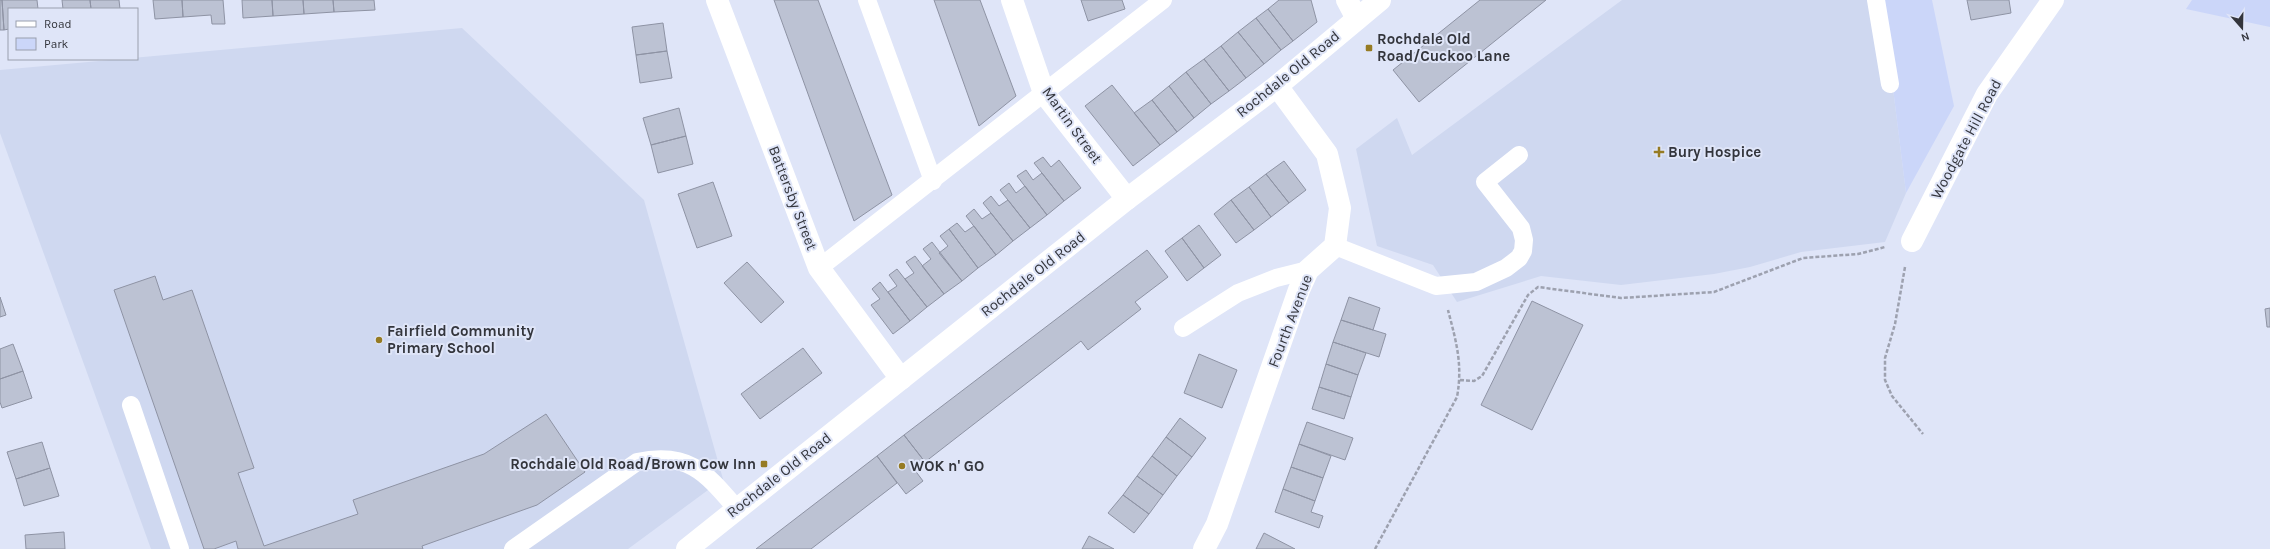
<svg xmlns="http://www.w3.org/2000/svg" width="2270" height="549" viewBox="0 0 2270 549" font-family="Karla,sans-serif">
<rect width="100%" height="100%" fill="#dfe5f8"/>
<!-- built -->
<path fill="#cfd8f0" d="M 1622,0 L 1882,0 L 1906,193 L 1885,242 L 1801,252 L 1750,267 L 1714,274 L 1621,285 L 1541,276 L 1457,302 L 1433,265 L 1377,246 L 1356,149 L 1397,118 L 1412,155 Z
M 462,28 L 644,200 L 723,479 L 628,549 L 151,549 L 0,133 L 0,70 Z"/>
<!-- green -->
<path fill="#cbd6f9" d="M 1882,0 L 1932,0 L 1954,106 L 1906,193 Z
M 2192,0 L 2270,0 L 2270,27 L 2186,9 Z"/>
<!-- building -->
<path fill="#bcc2d3" stroke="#8e93a4" d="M 0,0 L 2,0 L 4,30 L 0,30 Z
M 2,0 L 37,0 L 38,9 L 9,9 L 9,29 L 4,30 Z
M 62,0 L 90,0 L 91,9 L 63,9 Z
M 90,0 L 119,0 L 120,9 L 91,9 Z
M 153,0 L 182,0 L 183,17 L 155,19 Z
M 182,0 L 223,0 L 225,24 L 212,24 L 211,15 L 183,17 Z
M 242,0 L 272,0 L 273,16 L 243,18 Z
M 272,0 L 303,0 L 304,14 L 273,16 Z
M 303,0 L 333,0 L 334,12 L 304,14 Z
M 333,0 L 374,0 L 375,10 L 334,12 Z
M 774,0 L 818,0 L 892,195 L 854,221 Z
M 934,0 L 980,0 L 1016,96 L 979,126 Z
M 1081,0 L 1122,0 L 1125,9 L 1088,21 Z
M 1279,0 L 1311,0 L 1317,22 L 1293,41 L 1268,9 Z
M 1480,0 L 1546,0 L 1419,102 L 1393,70 Z
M 1967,0 L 2009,0 L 2011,13 L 1971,20 Z
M 1268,9 L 1293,41 L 1281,50 L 1256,18 Z
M 1256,18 L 1281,50 L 1264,64 L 1238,32 Z
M 663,23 L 667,51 L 636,55 L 632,27 Z
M 1238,32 L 1264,64 L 1246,78 L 1221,46 Z
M 1221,46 L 1246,78 L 1229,91 L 1204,59 Z
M 667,51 L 672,78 L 640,83 L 636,55 Z
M 1204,59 L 1229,91 L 1211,104 L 1186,72 Z
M 1186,72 L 1211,104 L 1194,118 L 1169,86 Z
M 1112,85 L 1160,145 L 1133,166 L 1085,106 Z
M 1169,86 L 1194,118 L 1177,132 L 1152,100 Z
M 1152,100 L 1177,132 L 1160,145 L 1134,113 Z
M 679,108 L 686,136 L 651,145 L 643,118 Z
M 686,136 L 693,164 L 658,173 L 651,145 Z
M 1043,157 L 1051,167 L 1059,160 L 1081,188 L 1064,201 L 1034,163 Z
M 1284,161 L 1306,190 L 1289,203 L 1266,174 Z
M 1026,170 L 1033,180 L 1042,173 L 1064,201 L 1047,215 L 1017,176 Z
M 1266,174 L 1289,203 L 1271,217 L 1249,187 Z
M 713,182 L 732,236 L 697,248 L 678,194 Z
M 1009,183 L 1016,193 L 1025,186 L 1047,215 L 1030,228 L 1000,190 Z
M 1249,187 L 1271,217 L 1254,230 L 1231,200 Z
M 991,196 L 999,206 L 1008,200 L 1030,228 L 1013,241 L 983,203 Z
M 1231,200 L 1254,230 L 1236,243 L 1214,214 Z
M 974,209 L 982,219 L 991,213 L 1013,241 L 996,255 L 966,216 Z
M 957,223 L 965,232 L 974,226 L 996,255 L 978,268 L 949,229 Z
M 1199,225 L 1221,255 L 1204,268 L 1182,238 Z
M 949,229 L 978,268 L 962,281 L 939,253 L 948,246 L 940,236 Z
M 1182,238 L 1204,268 L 1187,281 L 1165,251 Z
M 932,242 L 962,281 L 944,294 L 922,266 L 931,259 L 923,249 Z
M 1147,250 L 1168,277 L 1135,302 L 1141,309 L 1088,350 L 1081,341 L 925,462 L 904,435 Z
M 915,256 L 944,294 L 927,307 L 905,279 L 914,273 L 906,262 Z
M 747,262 L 784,302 L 761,323 L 724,283 Z
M 897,269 L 927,307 L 910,321 L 888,292 L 897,286 L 889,275 Z
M 155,276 L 163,300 L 192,290 L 254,468 L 238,473 L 264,546 L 358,514 L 353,500 L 484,454 L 546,414 L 585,472 L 537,505 L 422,546 L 423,549 L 238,549 L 236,541 L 214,549 L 204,549 L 114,290 Z
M 880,282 L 910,321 L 893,334 L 871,305 L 880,299 L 872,289 Z
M 0,297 L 6,315 L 0,317 Z
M 1349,297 L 1380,308 L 1373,330 L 1341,320 Z
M 1532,301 L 1583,325 L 1532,430 L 1481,405 Z
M 2270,308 L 2270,327 L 2267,327 L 2265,309 Z
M 1341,320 L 1386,334 L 1379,357 L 1333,342 Z
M 1333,342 L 1366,353 L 1358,375 L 1326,364 Z
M 13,344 L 23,371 L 0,379 L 0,349 Z
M 803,348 L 822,373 L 760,419 L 741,394 Z
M 1199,354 L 1237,370 L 1222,408 L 1184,393 Z
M 1326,364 L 1358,375 L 1351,397 L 1319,387 Z
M 23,371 L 32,398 L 2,408 L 0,402 L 0,379 Z
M 1319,387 L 1351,397 L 1344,419 L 1312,409 Z
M 1180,418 L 1206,438 L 1192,457 L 1166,437 Z
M 1307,422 L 1353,438 L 1345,460 L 1299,444 Z
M 904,435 L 925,462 L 914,469 L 923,481 L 906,494 L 877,456 Z
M 1166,437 L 1192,457 L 1177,476 L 1152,456 Z
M 42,442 L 50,468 L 16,479 L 7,452 Z
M 1299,444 L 1331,456 L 1323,478 L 1291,467 Z
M 877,456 L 897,483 L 811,549 L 756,549 Z
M 1152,456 L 1177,476 L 1163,495 L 1137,476 Z
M 1291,467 L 1323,478 L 1315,501 L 1283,489 Z
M 50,468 L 59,496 L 24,506 L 16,479 Z
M 1137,476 L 1163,495 L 1149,514 L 1123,495 Z
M 1283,489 L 1315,501 L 1311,512 L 1323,516 L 1319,528 L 1275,512 Z
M 1123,495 L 1149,514 L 1134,533 L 1108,513 Z
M 64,532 L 65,549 L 26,549 L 25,535 Z
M 1264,533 L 1295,549 L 1256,549 Z
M 1089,536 L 1114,549 L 1082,549 Z"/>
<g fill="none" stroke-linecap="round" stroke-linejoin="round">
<!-- path -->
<path stroke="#9da1af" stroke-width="2.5" stroke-dasharray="4 2" stroke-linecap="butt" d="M 1905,267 L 1895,324 L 1885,358 L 1885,380 L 1892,396 L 1923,434
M 1460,380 L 1474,381 L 1482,376 L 1528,295 L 1538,287 L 1621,298 L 1714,292 L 1803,258 L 1858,254 L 1885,247
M 1375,549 L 1457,397 C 1463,364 1456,341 1448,310"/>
<!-- lane -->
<path stroke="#fff" stroke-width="18" d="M 867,0 L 933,181
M 1876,0 L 1890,84
M 1335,246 L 1436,286 L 1476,282 L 1506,268 L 1519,258 L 1523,251 L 1524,240 L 1521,228 L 1485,182 L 1519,155
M 819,268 L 1163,0
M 1183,328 L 1238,293 L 1276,278 L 1308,270
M 131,405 L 180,549
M 513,549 L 637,462 C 689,451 706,473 737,509"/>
<!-- street -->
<path stroke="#fff" stroke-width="22" d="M 717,0 L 819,268 L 901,379
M 1012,0 L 1044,93 L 1127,199
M 1347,0 L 1357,19
M 1912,241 L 1987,94 L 2053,0
M 1204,549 L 1217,524 L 1299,290 L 1308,270 L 1335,246 L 1340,208 L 1327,154 L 1277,86"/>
<!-- secondary -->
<path stroke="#fff" stroke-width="22" d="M 687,549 L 1127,199 L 1277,86 L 1380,0"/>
</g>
<!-- markers -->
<g fill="#967b23" stroke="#dfe5f8" stroke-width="1.5">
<rect x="1365" y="44" width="8" height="8" rx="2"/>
<path d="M1657 146h4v4h4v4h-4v4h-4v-4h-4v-4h4z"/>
<circle cx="379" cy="340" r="4"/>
<rect x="760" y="460" width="8" height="8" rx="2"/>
<circle cx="902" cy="466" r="4"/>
</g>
<g text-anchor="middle" stroke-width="4" stroke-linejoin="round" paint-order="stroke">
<!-- poi labels -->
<g font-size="15" font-weight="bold" fill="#33353c" stroke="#dfe5f8" text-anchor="start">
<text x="1377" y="44">Rochdale Old<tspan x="1377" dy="17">Road/Cuckoo Lane</tspan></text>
<text x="1668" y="157">Bury Hospice</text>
<text x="387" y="336">Fairfield Community<tspan x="387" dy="17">Primary School</tspan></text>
<text x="756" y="469" text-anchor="end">Rochdale Old Road/Brown Cow Inn</text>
<text x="910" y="471">WOK n' GO</text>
</g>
<!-- street labels -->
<g font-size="15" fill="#33353c" stroke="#dfe5f8">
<text transform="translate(1288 74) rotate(-39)" y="5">Rochdale Old Road</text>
<text transform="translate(1072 125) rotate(54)" y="5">Martin Street</text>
<text transform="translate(1966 139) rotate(-62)" y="5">Woodgate Hill Road</text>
<text transform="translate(793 198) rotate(69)" y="5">Battersby Street</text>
<text transform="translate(1033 274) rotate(-38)" y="5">Rochdale Old Road</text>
<text transform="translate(1290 321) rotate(-69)" y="5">Fourth Avenue</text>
<text transform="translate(779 475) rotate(-38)" y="5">Rochdale Old Road</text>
</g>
</g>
<!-- legend -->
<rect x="8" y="8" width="130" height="52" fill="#dfe5f8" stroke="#9a9fad"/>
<rect x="16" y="21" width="20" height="6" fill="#ffffff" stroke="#9a9fad"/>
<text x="44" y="28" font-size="12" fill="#33353c">Road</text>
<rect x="16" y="38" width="20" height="12" fill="#cbd6f9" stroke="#9a9fad"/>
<text x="44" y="48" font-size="12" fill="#33353c">Park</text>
<!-- north arrow -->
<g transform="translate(2242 28) rotate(160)" stroke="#dfe5f8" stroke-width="3" paint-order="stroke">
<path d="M0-3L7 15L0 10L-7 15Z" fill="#33353c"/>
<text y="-6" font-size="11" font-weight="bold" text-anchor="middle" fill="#33353c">N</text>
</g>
</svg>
